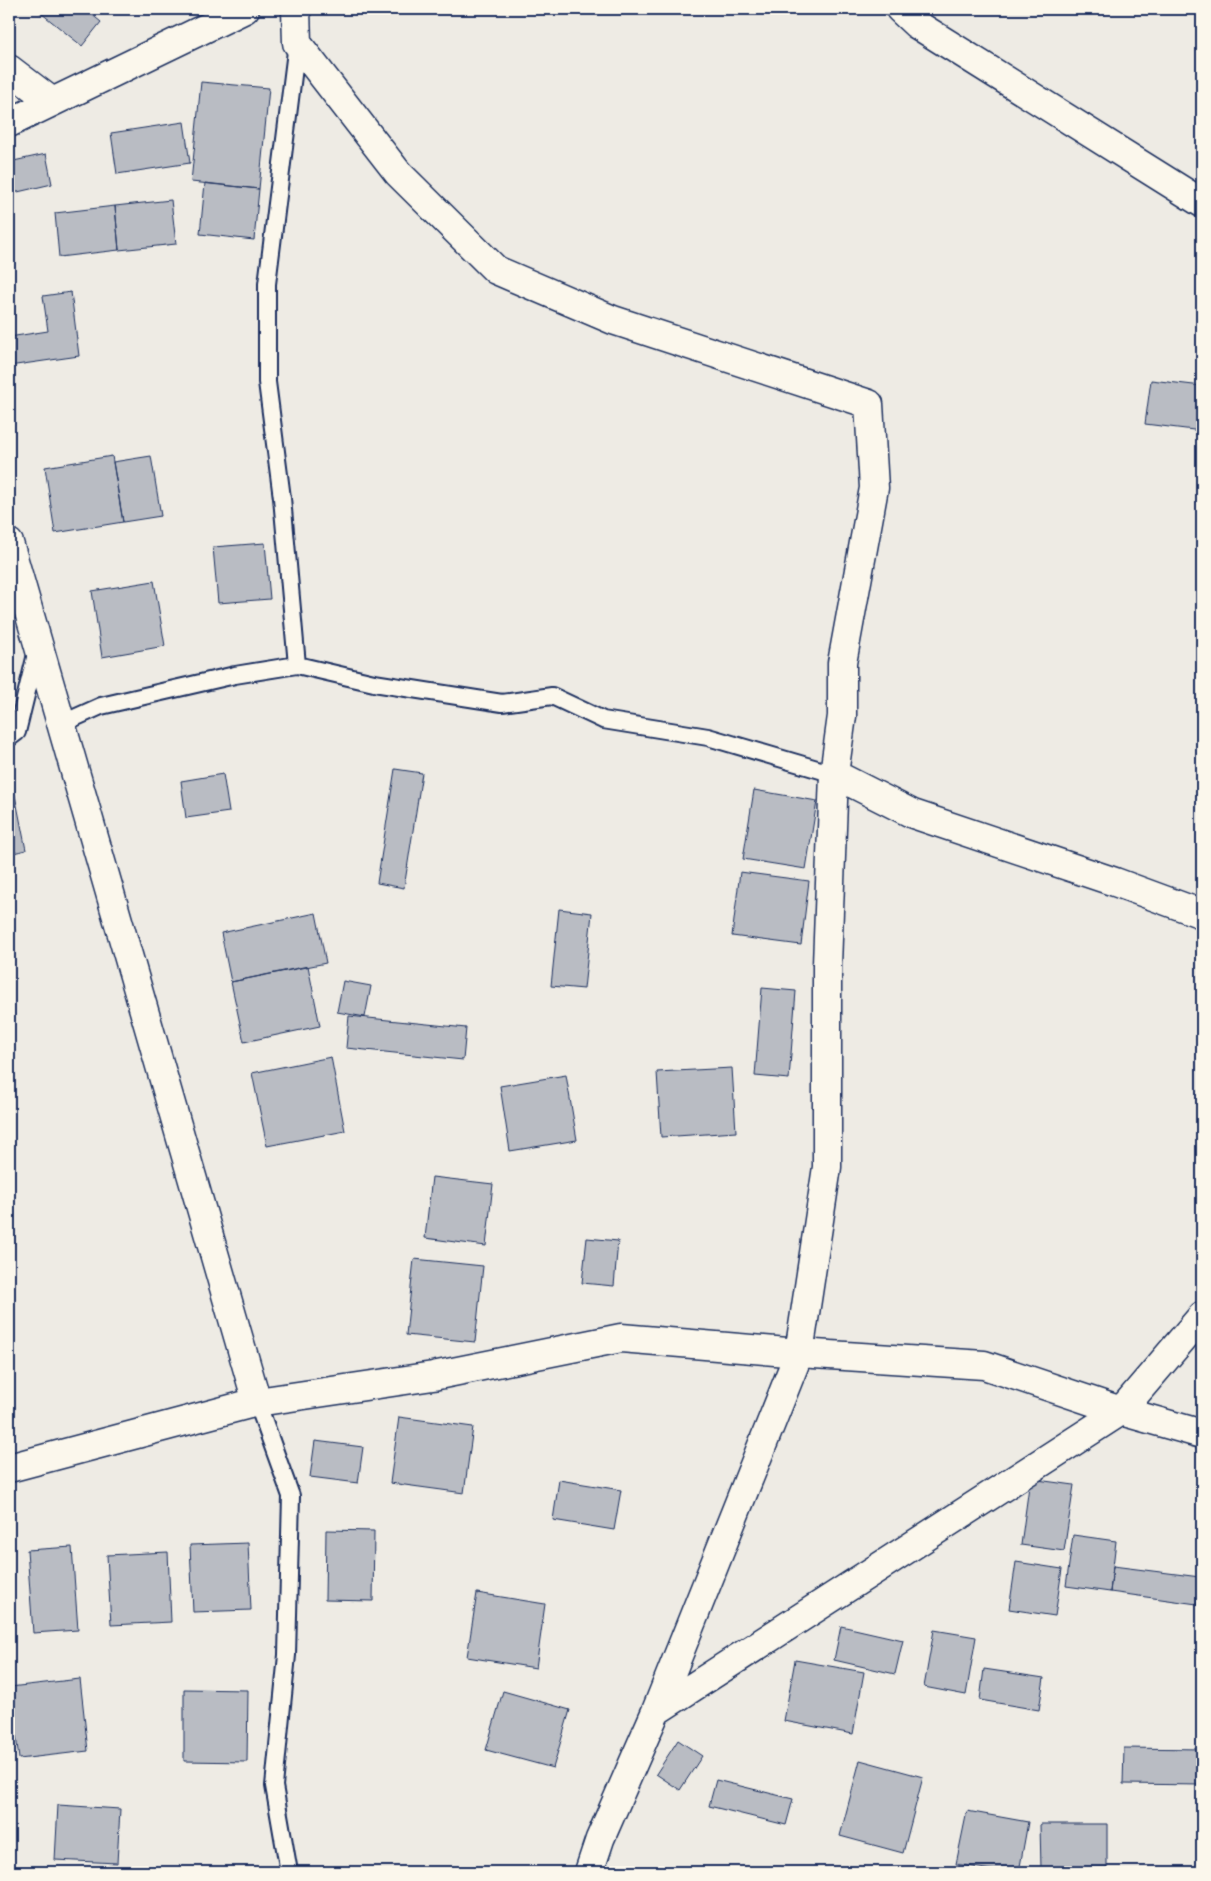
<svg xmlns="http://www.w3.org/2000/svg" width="1211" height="1881" viewBox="0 0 1211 1881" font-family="'Gochi Hand',sans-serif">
<rect width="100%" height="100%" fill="#eeebe4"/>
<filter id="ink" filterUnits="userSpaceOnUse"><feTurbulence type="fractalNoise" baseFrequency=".02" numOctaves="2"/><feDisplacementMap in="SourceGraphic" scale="10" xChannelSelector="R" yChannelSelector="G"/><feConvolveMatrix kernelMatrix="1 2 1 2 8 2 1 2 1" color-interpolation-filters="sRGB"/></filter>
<g filter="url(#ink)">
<!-- building -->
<path fill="#b9bcc3" stroke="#1b2f5e" d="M 36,9 L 85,9 L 101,22 L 82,46 Z
M 201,82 L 269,88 L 259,189 L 191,182 Z
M 184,122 L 190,163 L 117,174 L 111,133 Z
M 46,154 L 52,184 L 9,194 L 9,162 Z
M 205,183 L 259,189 L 254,240 L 200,234 Z
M 171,200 L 176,244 L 119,250 L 115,206 Z
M 115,206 L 119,250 L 59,257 L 55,213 Z
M 71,292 L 79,356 L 9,366 L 9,337 L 48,331 L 43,296 Z
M 1151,380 L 1202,386 L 1202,431 L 1145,424 Z
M 112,456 L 123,522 L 55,533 L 45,467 Z
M 151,456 L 161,516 L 123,522 L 113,462 Z
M 265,543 L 270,599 L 218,603 L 213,547 Z
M 154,581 L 165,646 L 102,657 L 92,591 Z
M 395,769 L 422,773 L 404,888 L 377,883 Z
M 223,774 L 229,812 L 186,818 L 181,781 Z
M 9,780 L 12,780 L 26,850 L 9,854 Z
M 754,790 L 817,801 L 806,869 L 743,859 Z
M 740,872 L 809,881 L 801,945 L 732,936 Z
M 559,909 L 592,913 L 584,989 L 551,986 Z
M 316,913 L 326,963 L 231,982 L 221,933 Z
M 308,966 L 320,1026 L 244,1042 L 231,982 Z
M 343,981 L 371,986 L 365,1017 L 337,1012 Z
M 762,988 L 796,991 L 789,1079 L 755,1076 Z
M 349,1016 L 466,1028 L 463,1060 L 346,1048 Z
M 331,1057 L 345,1131 L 267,1146 L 252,1073 Z
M 732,1068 L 736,1132 L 661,1137 L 657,1072 Z
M 566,1075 L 577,1140 L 510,1151 L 500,1086 Z
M 432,1177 L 493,1184 L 486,1246 L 425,1238 Z
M 587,1238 L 618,1241 L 614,1286 L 582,1283 Z
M 414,1259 L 483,1266 L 475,1342 L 406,1335 Z
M 399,1417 L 473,1427 L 464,1493 L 390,1483 Z
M 315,1441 L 363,1447 L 358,1483 L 310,1477 Z
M 1030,1479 L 1074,1485 L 1064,1551 L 1021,1545 Z
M 559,1480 L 621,1490 L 614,1530 L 553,1520 Z
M 326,1530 L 374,1531 L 373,1601 L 325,1600 Z
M 1073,1535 L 1116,1541 L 1110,1592 L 1066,1586 Z
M 248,1543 L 251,1610 L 193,1612 L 190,1545 Z
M 72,1547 L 78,1630 L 33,1633 L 27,1550 Z
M 168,1552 L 171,1622 L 111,1625 L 107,1555 Z
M 1016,1562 L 1062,1569 L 1055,1616 L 1009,1609 Z
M 1113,1566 L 1200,1577 L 1197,1604 L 1110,1592 Z
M 477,1593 L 545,1604 L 536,1668 L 467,1657 Z
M 841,1626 L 903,1640 L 895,1674 L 834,1660 Z
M 934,1630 L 976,1637 L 966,1695 L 924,1687 Z
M 795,1660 L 864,1672 L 853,1734 L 784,1721 Z
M 984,1669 L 1044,1678 L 1039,1710 L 980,1700 Z
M 80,1679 L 88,1751 L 19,1759 L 10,1687 Z
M 184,1689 L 248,1690 L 247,1762 L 184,1761 Z
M 503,1691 L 570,1710 L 553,1768 L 486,1750 Z
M 678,1740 L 702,1756 L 680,1790 L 656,1774 Z
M 1124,1748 L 1202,1749 L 1202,1785 L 1123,1784 Z
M 860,1760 L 923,1777 L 903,1853 L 840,1836 Z
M 716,1780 L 793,1799 L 786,1825 L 709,1806 Z
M 58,1805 L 120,1809 L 117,1863 L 55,1860 Z
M 967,1811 L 1028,1822 L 1019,1872 L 1003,1872 L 956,1864 Z
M 1040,1824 L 1107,1824 L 1107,1868 L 1041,1869 Z"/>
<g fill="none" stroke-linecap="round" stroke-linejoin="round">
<!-- lane casing -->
<g stroke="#1b2f5e" stroke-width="20">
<path id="lane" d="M 297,665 L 282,498 L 267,382 L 267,284 L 297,43
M 61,724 L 101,706 L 235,675 L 297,665 L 374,683 L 502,703 L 552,696 L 603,720 L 708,737 L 834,774
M 9,738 L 17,732 L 37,650
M 257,1402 L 291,1496 L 287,1655 L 274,1786 L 289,1872"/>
</g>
<!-- street casing -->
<g stroke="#1b2f5e" stroke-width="31">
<path id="street" d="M 296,9 L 297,43 L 398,173 L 496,270 L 613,320 L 869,404 L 874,488 L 842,663 L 842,716 L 834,774 L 913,814 L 1115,882 L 1202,914
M 900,9 L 916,24 L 1202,203
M 9,69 L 51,101
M 9,123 L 245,9
M 9,543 L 257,1402
M 1202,1316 L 1121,1411 L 1202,1434
M 9,1468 L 257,1402 L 433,1376 L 621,1338 L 799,1353 L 984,1365 L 1121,1411
M 656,1711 L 1121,1411
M 589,1872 L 600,1839 L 656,1711 L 799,1353 L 827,1167 L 827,965 L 834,774"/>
</g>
<!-- lane -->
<use href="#lane" stroke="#fbf7ec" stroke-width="16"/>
<!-- street -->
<use href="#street" stroke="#fbf7ec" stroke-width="28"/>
</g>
</g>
<!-- margin -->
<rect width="1211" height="1881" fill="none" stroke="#fbf7ec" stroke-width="30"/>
<rect x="15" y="15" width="1181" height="1851" fill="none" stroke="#1b2f5e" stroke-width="2" filter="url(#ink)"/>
</svg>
